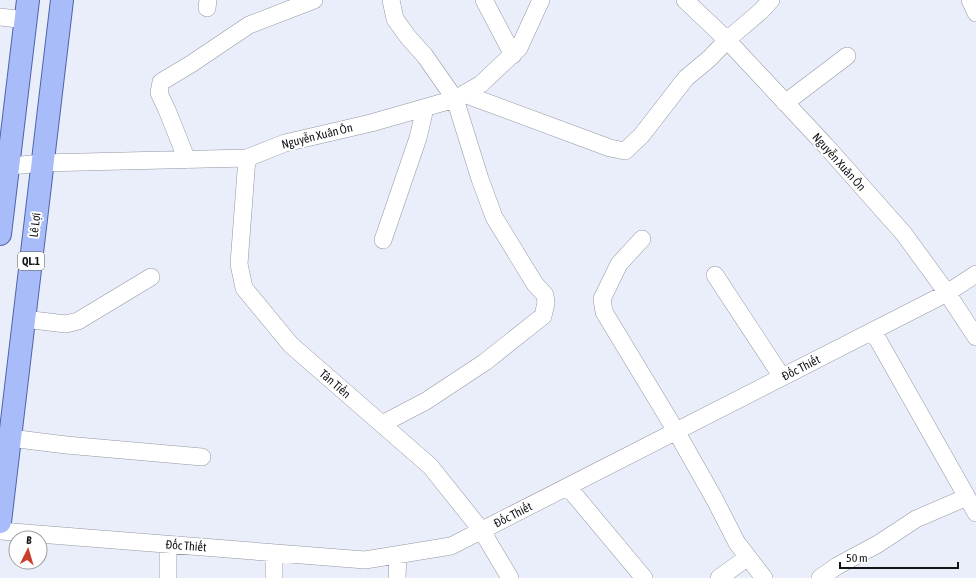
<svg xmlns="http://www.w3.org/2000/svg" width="976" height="578" viewBox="0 0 976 578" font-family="'Asap Condensed',sans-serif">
<rect width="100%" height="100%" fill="#eaeefa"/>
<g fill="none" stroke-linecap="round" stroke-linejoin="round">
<!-- minor casing -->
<g stroke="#9397a1" stroke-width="18">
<path id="minor" d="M 484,0 L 513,55
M 685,0 L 727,40 L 826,146 L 904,234 L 947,293 L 976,337
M 970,0 L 976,13
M 207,8 L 208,0
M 0,17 L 26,20
M 464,94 L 610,148 L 625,151 L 641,136 L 686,78 L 710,58 L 727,40 L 761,11 L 771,0
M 785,103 L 847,56
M 247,158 L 239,264 L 244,288 L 291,345 L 430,466 L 482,531 L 510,578
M 187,160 L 167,110 L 159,93 L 161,82 L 191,64 L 249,25 L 314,0
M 0,167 L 42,163 L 247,158 L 285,143 L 371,123 L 455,99 L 481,84 L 519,48 L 541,0
M 642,239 L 619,264 L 602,299 L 604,312 L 676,431 L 715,500 L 737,543 L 764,578
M 383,240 L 418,138 L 425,108
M 715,275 L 782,377
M 24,319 L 66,324 L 78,321 L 151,277
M 873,331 L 976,513
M 382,424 L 426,401 L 485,362 L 543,316 L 546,303 L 545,295 L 535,284 L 494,217 L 480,179 L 455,99 L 425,56 L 408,37 L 395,19 L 391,0
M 10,438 L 66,445 L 202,457
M 568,487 L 644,578
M 0,531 L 365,560 L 451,546 L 947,293 L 976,274
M 168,545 L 168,578
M 274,578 L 274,553
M 397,578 L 398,555
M 719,578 L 748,557
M 820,578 L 837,566 L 878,544 L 916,519 L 967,497"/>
</g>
<!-- major casing -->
<g stroke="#4f64a9" stroke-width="24">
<path id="major" d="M 0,234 L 28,0
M 0,522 L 62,0"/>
</g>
<!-- minor -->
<use href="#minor" stroke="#fff" stroke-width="17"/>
<!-- major -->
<use href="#major" stroke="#a9bcfa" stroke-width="22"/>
</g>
<g text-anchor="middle" stroke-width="4" stroke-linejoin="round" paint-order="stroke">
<!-- shield labels -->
<rect fill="#fff" stroke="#5a5b5e" stroke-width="1" x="18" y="252" width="26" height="18" rx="3"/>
<g font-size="11" font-weight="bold" fill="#131519">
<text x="31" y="265">QL.1</text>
</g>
<!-- street labels -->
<g font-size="12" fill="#131519" stroke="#fff">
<text transform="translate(317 136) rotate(-14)" y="4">Nguyễn Xuân Ôn</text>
<text transform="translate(839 162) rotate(48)" y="4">Nguyễn Xuân Ôn</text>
<text transform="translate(35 225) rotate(-83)" y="4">Lê Lợi</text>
<text transform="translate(801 368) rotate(-27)" y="4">Đốc Thiết</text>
<text transform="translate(335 384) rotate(41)" y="4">Tân Tiến</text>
<text transform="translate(513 515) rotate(-27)" y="4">Đốc Thiết</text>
<text transform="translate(186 546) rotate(4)" y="4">Đốc Thiết</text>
</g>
</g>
<!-- north arrow -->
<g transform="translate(28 550) rotate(5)"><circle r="19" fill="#ffffff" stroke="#a1a1a3"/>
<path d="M0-3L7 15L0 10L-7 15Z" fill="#c93d2b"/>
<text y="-6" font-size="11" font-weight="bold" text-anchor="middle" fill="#131519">B</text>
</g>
<!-- scale -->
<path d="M840 562v6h118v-6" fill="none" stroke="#131519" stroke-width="2"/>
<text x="846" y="562" font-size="12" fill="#131519" stroke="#ffffff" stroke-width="3" paint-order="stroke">50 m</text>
</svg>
